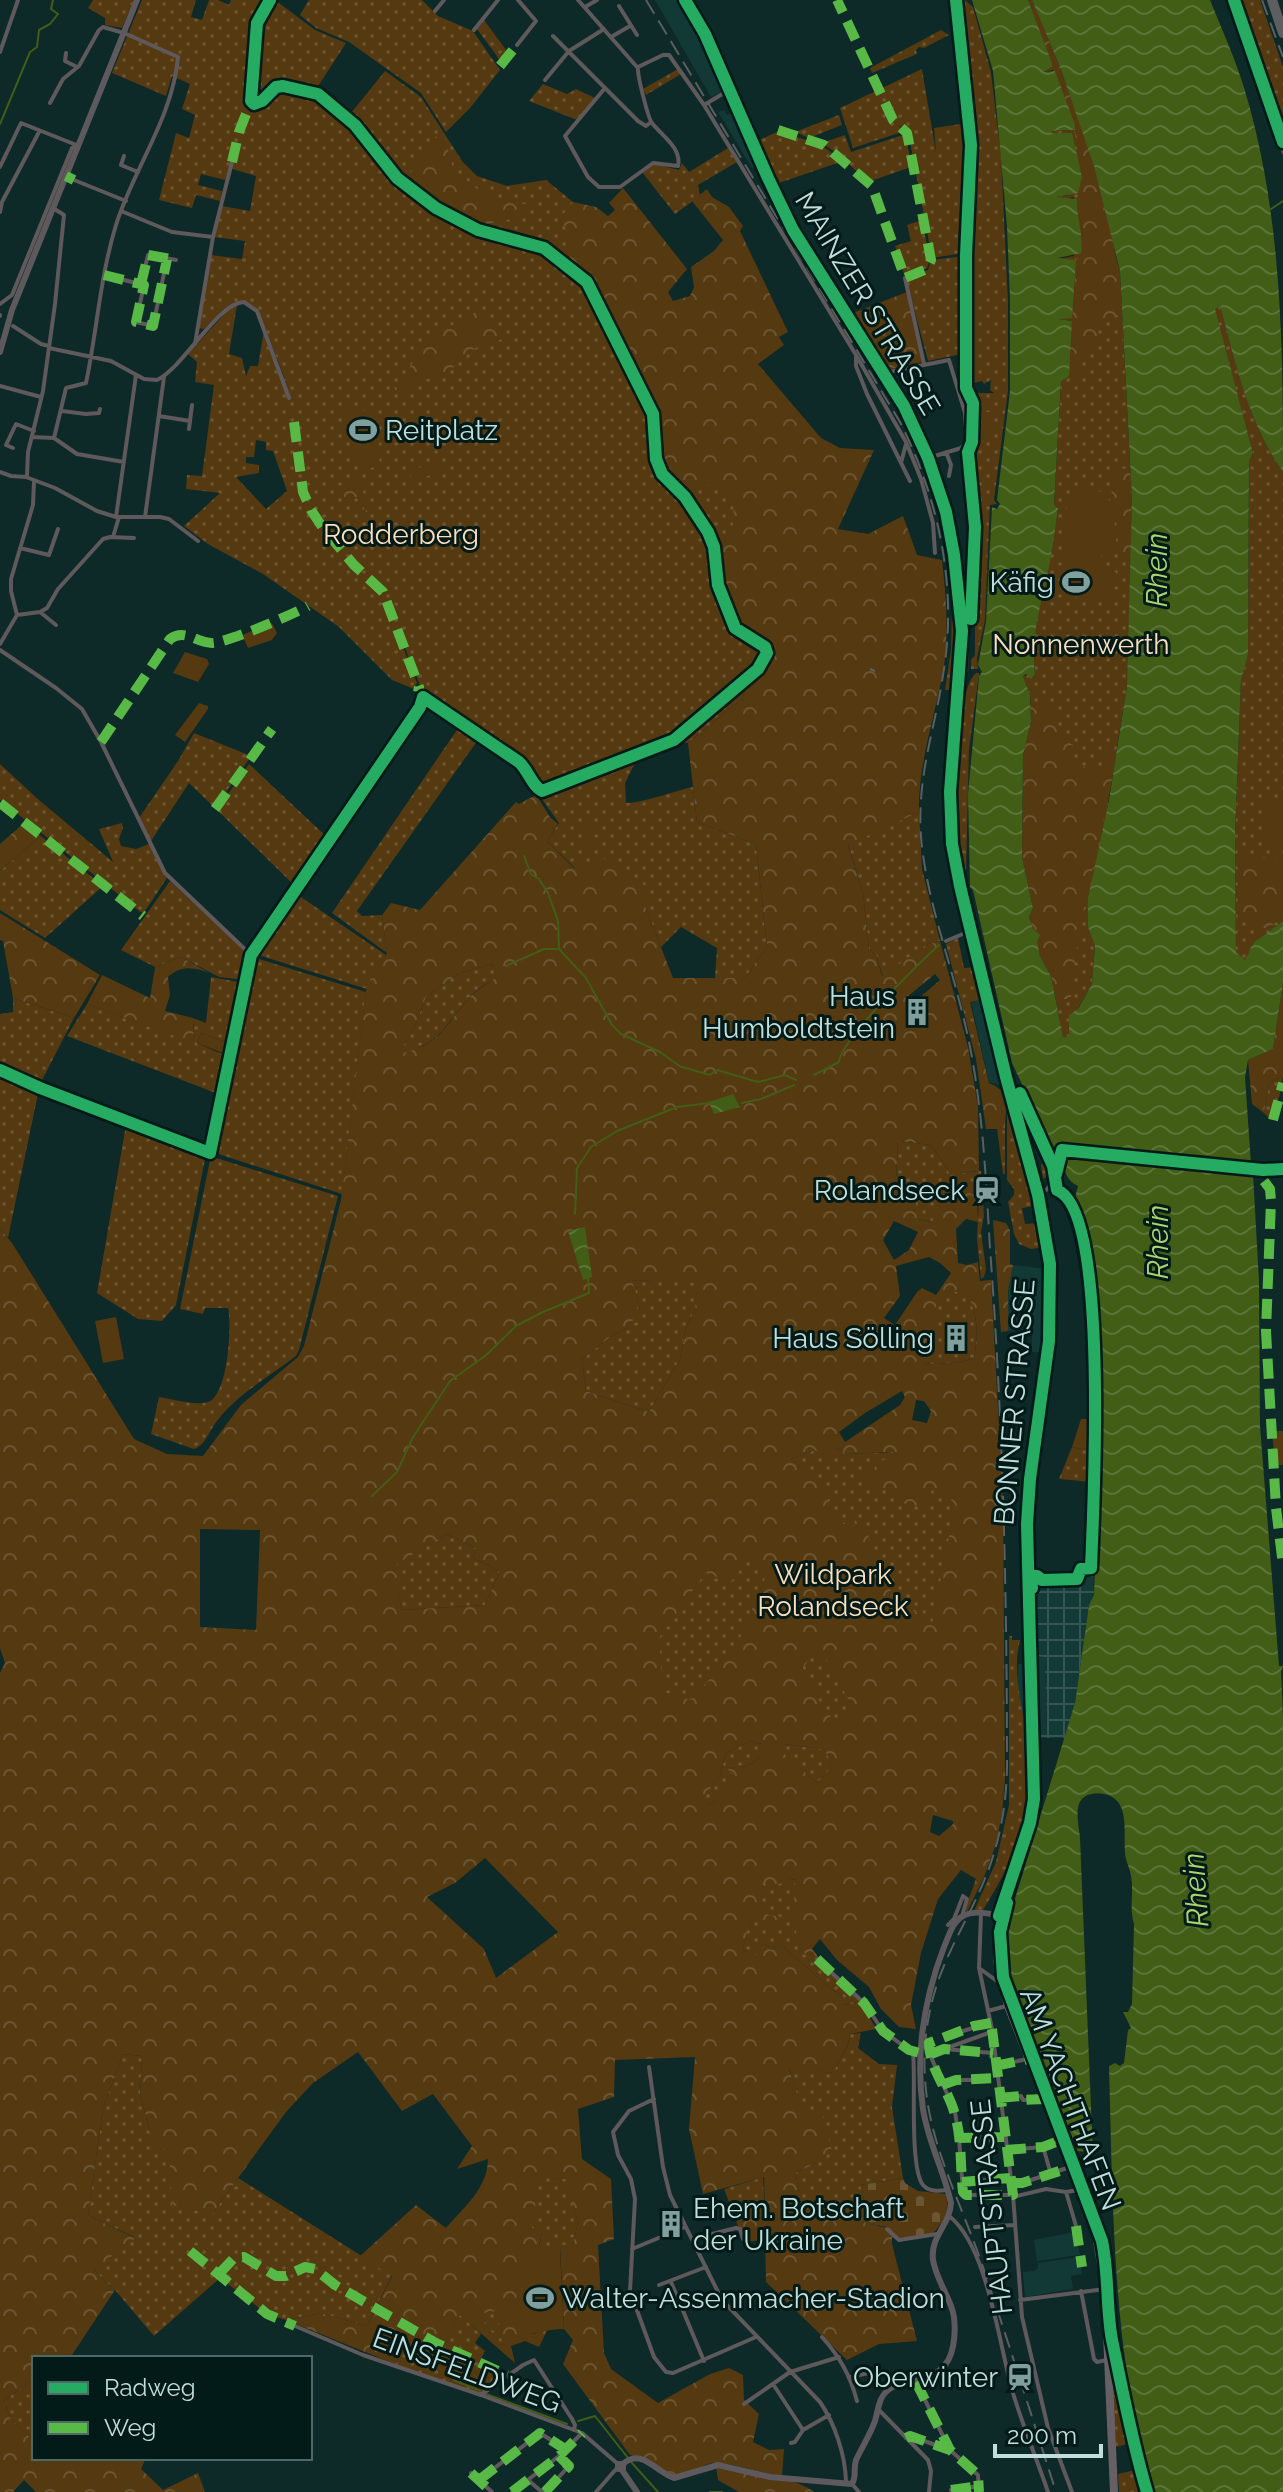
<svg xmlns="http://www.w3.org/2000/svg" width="1283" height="2492" viewBox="0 0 1283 2492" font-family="Raleway,sans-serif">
<defs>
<pattern id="industrial-grid" width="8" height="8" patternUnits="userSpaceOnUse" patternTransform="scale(2)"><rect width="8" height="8" fill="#133936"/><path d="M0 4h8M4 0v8" fill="none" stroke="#345552"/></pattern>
<pattern id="green-dots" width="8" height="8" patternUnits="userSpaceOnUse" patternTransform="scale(2)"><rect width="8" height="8" fill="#553910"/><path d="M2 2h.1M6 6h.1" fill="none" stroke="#6c5532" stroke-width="1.8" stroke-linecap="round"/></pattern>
<pattern id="forest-crowns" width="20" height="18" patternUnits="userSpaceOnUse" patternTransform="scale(2)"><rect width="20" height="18" fill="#553910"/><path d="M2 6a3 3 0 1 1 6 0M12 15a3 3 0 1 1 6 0" fill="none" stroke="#6c5532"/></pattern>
<pattern id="cemetery-stones" width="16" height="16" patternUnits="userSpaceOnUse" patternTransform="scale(2)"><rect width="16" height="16" fill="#553910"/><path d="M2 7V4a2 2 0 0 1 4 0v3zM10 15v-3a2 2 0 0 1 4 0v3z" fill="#6c5532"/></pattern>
<pattern id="water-waves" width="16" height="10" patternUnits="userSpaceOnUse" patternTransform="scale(2)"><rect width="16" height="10" fill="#415d16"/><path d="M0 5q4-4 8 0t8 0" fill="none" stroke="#5b7437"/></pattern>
</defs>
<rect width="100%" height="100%" fill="#0d2928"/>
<!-- built -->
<path fill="#133936" d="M 655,0 L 680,0 L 683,3 L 697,25 L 725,90 L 711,97 Z
M 724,110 L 727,115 L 735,112 L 758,165 L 752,168 L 718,112 Z
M 986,999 L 1007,1087 L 989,1082 L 971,1002 Z
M 1013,1265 L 1047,1269 L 1048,1296 L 1044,1352 L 1032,1352 L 1032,1330 L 1008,1331 L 1008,1290 Z
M 1036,1656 L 1045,1656 L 1047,1727 L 1038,1727 Z
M 1018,1664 L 1028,1664 L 1030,1743 L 1028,1743 L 1018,1693 Z
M 1075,2232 L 1080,2255 L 1037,2261 L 1034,2240 Z
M 1079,2257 L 1082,2274 L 1071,2276 L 1073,2289 L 1025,2297 L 1023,2272 L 1034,2271 L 1038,2268 L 1038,2263 Z"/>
<!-- industrial -->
<path fill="url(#industrial-grid)" d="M 1093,1569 L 1094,1595 L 1089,1605 L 1075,1703 L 1066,1738 L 1039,1738 L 1038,1727 L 1047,1726 L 1045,1657 L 1036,1656 L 1032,1577 L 1042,1581 L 1079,1580 L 1084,1570 Z"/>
<!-- green -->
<path fill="url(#green-dots)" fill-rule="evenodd" d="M 93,0 L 134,0 L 122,28 L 105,25 L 105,18 L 88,8 Z
M 142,0 L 196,0 L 191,17 L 202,20 L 209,0 L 218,0 L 229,5 L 231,0 L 268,0 L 252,31 L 250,101 L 254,91 L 258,24 L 272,0 L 275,0 L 315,30 L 346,43 L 315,91 L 347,118 L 385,71 L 421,97 L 462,161 L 477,176 L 507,186 L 546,180 L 573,202 L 741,506 L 730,620 L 738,633 L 766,648 L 758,675 L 747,685 L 742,699 L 688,743 L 673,741 L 540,789 L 524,764 L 433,701 L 421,688 L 401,638 L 400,639 L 417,683 L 414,689 L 392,680 L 339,627 L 263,574 L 208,544 L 184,526 L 220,493 L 186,489 L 187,475 L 202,476 L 214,385 L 195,382 L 197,362 L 188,354 L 229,309 L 237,305 L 229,354 L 242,358 L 246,376 L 250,366 L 258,366 L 264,330 L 290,392 L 258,310 C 236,290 220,313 204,329 L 199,328 L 211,255 L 242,259 L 245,241 L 214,237 L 222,206 L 250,211 L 256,176 L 229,168 L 225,180 L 201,174 L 198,185 L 222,191 L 220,201 L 196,195 L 192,208 L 159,200 L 176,133 L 189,138 L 195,115 L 182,109 L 190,84 L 172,76 L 166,96 L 112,73 ZM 256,440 L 266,442 L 266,450 L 273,451 L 287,491 L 266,509 L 236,477 L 259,473 L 259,465 L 246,463 L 246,457 L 254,457 Z
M 309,0 L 422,0 L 438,16 L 473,31 L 500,70 L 470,108 L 446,132 L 421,93 L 349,42 L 316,28 L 300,15 Z
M 957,0 L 965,0 L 973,7 L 991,72 L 1001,157 L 1008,301 L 1008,391 L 994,500 L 997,504 L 990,505 L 985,620 L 977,658 L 978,669 L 971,669 L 971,660 L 975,655 L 975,624 L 970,624 L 968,672 L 964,672 L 964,602 L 973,601 C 976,550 974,502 969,451 L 973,446 L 974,401 L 968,395 L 971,393 L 994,393 L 990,390 L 991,380 L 984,384 L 982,381 L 969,384 L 968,388 L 967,255 L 973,148 Z
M 1028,0 L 1032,0 L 1060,67 L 1120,271 L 1132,499 L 1130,638 L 1127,686 L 1088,926 L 1095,946 L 1092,984 L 1077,1010 L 1069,1036 L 1063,1037 L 1051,976 L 1030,695 L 1023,676 L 1035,674 C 1028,618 1051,563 1058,508 L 1054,505 L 1061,381 L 1072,321 L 1059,319 L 1076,260 L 1058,259 L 1074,256 L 1074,197 L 1065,199 L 1057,197 L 1069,195 L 1051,131 L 1074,130 L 1053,70 L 1044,72 L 1043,70 L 1052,67 L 1052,63 Z
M 1236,0 L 1260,0 L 1283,67 L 1283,138 Z
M 484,20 L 509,54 L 502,63 L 477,29 Z
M 941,30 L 949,35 L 924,48 L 919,47 L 916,50 L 917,54 L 872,73 L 870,68 Z
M 678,69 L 681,74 L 646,95 L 643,89 Z
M 922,69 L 936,153 L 934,128 L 967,123 L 970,181 L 964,253 L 932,258 L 908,131 L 897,125 L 905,131 L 853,148 L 840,108 Z
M 543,84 L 567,94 L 576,89 L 595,98 L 577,120 L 529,101 Z
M 839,115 L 842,125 L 809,138 L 795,132 Z
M 779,131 L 821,145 L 843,161 L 776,184 L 757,141 Z
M 906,134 L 911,167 L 868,182 L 839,155 L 822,143 L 845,135 L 851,152 Z
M 728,148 L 737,162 L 698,185 L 700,196 L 675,214 L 642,172 L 655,164 L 679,170 L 682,163 L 689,172 Z
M 922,220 L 930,260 L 927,268 L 905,277 L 895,246 L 911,241 L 907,225 Z
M 965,256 L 966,353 L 928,361 L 906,279 L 928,270 L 931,260 Z
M 1220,306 C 1236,364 1248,422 1283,472 L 1283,921 L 1254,942 L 1245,961 L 1236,952 L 1235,834 L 1241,680 L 1248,654 L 1249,461 L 1253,453 L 1214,309 Z
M 958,602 L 960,631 L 957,690 L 945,690 L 951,650 L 952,603 Z
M 976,673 L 979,673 L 969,751 L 966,874 L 962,875 C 959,856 956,838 955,819 C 953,792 957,689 976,673 Z
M 461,724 L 480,737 L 357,911 L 362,916 L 382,915 L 387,953 L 332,913 Z
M 194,733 L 251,756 L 215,808 L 189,783 L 151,841 L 139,818 L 178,761 Z
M 638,757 L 625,783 L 626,803 C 643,803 674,791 693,787 L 697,822 L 756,844 L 767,947 L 745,978 L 715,978 L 717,948 L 681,927 L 661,947 L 645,906 L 575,868 L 547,841 L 559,823 L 539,795 Z
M 0,764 L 39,800 L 113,862 L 99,829 L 122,823 L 123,828 L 119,839 L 121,846 L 136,849 L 149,844 L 167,878 L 143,914 L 0,800 Z
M 249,764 L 329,839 L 296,887 L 217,810 Z
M 919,812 L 922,869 L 940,941 L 928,944 L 883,977 L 876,955 L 869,949 L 863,893 L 848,844 Z
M 41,836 L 103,886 L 45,938 L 0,910 L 0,871 Z
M 170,881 L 247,953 L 249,959 L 245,980 L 219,977 L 181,957 L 155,967 L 121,950 Z
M 295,893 L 386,955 L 367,989 L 255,954 Z
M 958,938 L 964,968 L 977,967 L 985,999 L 970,1002 L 983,1058 L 976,1059 L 946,944 Z
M 252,957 L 366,992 L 342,1194 L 212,1152 Z
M 492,964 L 499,976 C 490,982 479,987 472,995 C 443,1025 444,1043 398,1055 L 414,1028 L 426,997 L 458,974 Z
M 211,977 L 244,983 L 232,1044 L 201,1033 L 197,1043 L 229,1057 L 221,1095 L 67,1036 L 87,1004 L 194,1042 L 193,1018 L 206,1023 Z
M 13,998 L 74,1018 L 39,1086 L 0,1068 L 0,1014 L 13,1012 Z
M 0,1072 L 39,1089 L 8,1238 L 0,1229 Z
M 1283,1075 L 1280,1094 L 1271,1120 L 1264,1113 L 1269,1084 Z
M 42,1089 L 206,1154 L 176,1305 L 162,1321 L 138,1319 L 97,1293 L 126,1125 L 41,1092 Z
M 1007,1097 L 1037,1209 L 1034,1206 L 1022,1208 L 1025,1224 L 1038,1223 L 1039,1218 L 1044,1247 L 1031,1249 L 1019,1244 L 1014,1234 L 1008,1202 L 1014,1195 L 1014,1189 L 1007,1180 Z
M 1026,1111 L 1027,1111 L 1053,1168 L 1050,1175 L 1043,1179 L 1041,1165 L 1044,1161 Z
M 997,1129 L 1005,1129 L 1005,1174 L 1003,1174 Z
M 898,1141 L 931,1145 L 948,1170 L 952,1180 L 933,1222 L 917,1219 L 896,1181 Z
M 213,1157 L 338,1196 L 299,1350 L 296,1356 C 270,1376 236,1395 217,1421 C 208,1432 207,1444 194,1449 L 151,1434 L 159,1397 C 173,1399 195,1406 208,1402 C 228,1396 232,1325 228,1308 L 205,1308 L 203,1314 L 180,1309 L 210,1160 Z
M 981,1171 L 984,1216 L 981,1232 L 986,1269 L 984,1277 L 981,1279 L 977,1239 L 979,1196 L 972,1195 L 965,1185 L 960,1173 Z
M 631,1280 L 698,1282 L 695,1310 L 686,1327 L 680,1359 L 649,1412 L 586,1391 L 582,1359 L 610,1337 L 628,1327 L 638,1300 Z
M 955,1291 L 970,1298 C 978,1318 978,1337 974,1358 C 957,1364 940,1365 922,1363 L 937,1301 Z
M 930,1417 L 961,1505 L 949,1608 L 837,1732 L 779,1727 L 655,1701 L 649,1633 L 750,1505 L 829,1493 L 791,1459 L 815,1450 L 836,1448 L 847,1454 L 895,1452 L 862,1482 L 927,1423 Z
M 1072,1447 L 1092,1451 L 1092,1482 L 1059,1479 Z
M 446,1534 L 476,1548 L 473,1558 L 500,1571 L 485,1605 L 401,1610 L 396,1564 Z
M 1009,1636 L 1012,1636 L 1012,1640 L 1020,1640 C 1011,1674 1024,1713 1029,1749 C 1038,1813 1015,1857 983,1910 L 974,1911 L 996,1862 L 1009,1805 Z
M 750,1741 L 762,1744 L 762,1757 L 747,1766 L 728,1768 L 740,1779 L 711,1805 L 701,1800 L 720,1775 L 726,1753 Z
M 784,1744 L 823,1749 L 831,1760 L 829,1771 L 817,1783 L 780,1751 Z
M 787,1878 L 795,1880 L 795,1922 L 800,1944 L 859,2003 L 843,2005 L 843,1997 L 830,1988 L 779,1943 L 771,1950 L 765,1944 L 761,1957 L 743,1950 L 746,1930 L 759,1929 L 749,1925 L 755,1912 L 755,1920 L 780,1917 L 759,1914 L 763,1883 Z
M 861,2033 L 858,2048 L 879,2064 L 897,2065 L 892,2107 L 903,2178 L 861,2185 L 869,2224 L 833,2209 L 803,2204 L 795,2173 L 817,2163 L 789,2068 L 833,2073 C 840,2057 848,2052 850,2034 Z
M 123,2054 L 142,2056 L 140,2093 L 150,2132 L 150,2146 L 169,2150 L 212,2214 L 238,2178 L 392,2275 L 367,2326 L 321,2313 L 286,2320 L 267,2314 L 220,2278 L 154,2336 L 115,2290 L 94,2270 L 134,2237 L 88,2215 L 103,2108 Z
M 539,2177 L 567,2179 L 578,2222 L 573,2245 L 561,2245 L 560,2250 L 538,2250 L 542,2234 L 531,2228 Z
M 763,2177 L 765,2216 L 737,2223 L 724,2189 Z
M 496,2310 L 505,2349 L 476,2313 Z
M 460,2314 L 481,2334 L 475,2343 L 485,2351 L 479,2362 L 507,2375 L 491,2386 L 444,2346 Z
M 406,2343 L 420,2350 L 418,2355 L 487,2389 L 481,2394 L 395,2364 Z
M 1115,2352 L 1131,2443 L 1116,2447 L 1110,2353 Z
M 34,2380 L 34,2441 L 10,2418 L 4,2400 Z
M 1139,2469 L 1146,2492 L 1119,2492 L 1118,2474 Z"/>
<!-- forest -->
<path fill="url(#forest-crowns)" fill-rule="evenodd" d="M 1035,7 C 1075,104 1117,208 1122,314 L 1097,320 L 1097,342 L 1093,343 L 1092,352 L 1078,356 L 1078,375 L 1069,376 L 1076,260 C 1089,244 1077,224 1077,205 C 1077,194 1082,186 1081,175 C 1080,157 1074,142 1075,125 L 1031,9 Z
M 440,131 L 444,133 L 453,169 L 482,193 L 503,202 L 526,204 L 526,214 C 511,222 492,219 478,230 L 437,207 L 404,182 Z
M 623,188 L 687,269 L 668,292 L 673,301 L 690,296 L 694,287 L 691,267 L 714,251 L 723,240 L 692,201 L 707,189 L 712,197 L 729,207 L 743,226 L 740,231 L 788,332 L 779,337 L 784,345 L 758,364 L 821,438 L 840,448 L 874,450 L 838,529 L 868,534 L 903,516 L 917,555 L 942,560 C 946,595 949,630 944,665 C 936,715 918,761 919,812 L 848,845 L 863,893 L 869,949 L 876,955 L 882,976 L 928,944 L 940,941 L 968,1047 L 978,1107 L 979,1171 L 960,1173 L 972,1195 L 977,1195 L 978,1222 L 966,1219 L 956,1229 L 958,1263 L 967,1265 L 978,1262 L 980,1281 L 991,1280 L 1003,1500 L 1005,1779 L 1002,1814 L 996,1844 L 984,1877 L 967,1912 L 965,1909 L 976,1879 L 961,1870 L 938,1899 L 921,1953 L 911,2005 L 916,2029 L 899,2027 L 881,2009 L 869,1987 L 837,1960 L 820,1939 L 812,1949 L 831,1972 L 857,1994 L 876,2029 L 850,2034 C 848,2050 840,2058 833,2073 L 789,2069 L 803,2112 L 822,2111 L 832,2151 L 817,2163 L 795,2173 L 803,2203 L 833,2209 L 869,2224 L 887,2228 L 896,2236 L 892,2238 L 892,2244 L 917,2341 L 879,2344 L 847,2360 L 766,2282 L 765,2240 L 743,2242 L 737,2223 L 765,2216 L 764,2177 L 703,2194 L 689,2129 L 695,2057 L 615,2060 L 614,2097 L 578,2109 L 582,2159 L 611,2179 L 614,2239 L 598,2245 L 604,2353 L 611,2369 L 658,2403 L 710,2374 L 729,2368 L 743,2375 L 744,2400 L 759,2414 L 753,2442 L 769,2450 L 784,2449 L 782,2476 C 761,2474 735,2463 715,2463 C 701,2463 689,2478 674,2476 C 659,2474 647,2458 630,2455 L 563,2364 L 573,2340 L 564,2329 L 560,2245 L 573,2245 L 578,2222 L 566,2179 L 539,2178 L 532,2228 L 542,2233 L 538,2250 L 531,2250 L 533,2334 L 548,2329 L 539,2347 L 525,2341 L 511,2346 L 515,2363 L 460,2315 L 444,2346 L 491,2386 L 487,2389 L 418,2355 L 420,2350 L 407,2343 L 395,2364 L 286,2320 L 321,2313 L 367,2326 L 392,2276 L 360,2256 L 416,2205 L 446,2228 C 464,2207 488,2188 488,2159 L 457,2169 L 472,2146 L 433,2094 L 402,2111 L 358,2052 L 313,2083 L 286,2112 L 212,2214 L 172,2205 L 169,2150 L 150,2147 L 150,2132 L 140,2093 L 142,2056 L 123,2054 L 103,2108 L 88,2215 L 135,2238 L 94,2270 L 115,2290 L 70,2358 L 34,2358 L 34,2380 L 4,2400 L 10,2418 L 34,2441 L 34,2458 L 146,2458 L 141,2469 L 163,2490 L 198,2473 L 205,2492 L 36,2492 L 24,2480 L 13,2492 L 0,2492 L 0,1673 L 5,1663 L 0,1648 L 0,1229 L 12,1243 L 134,1439 L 167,1454 L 203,1456 L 241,1405 L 298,1357 L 304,1346 L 341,1200 L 366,990 L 387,953 L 382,915 L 391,903 L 420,910 L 516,802 L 519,804 L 536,795 L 550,817 L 558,824 L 547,841 L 574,868 L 603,858 L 627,871 L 650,890 L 645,906 L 673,978 L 745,978 L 767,947 L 756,844 L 697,822 L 688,743 L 742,699 L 747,685 L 758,675 L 766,649 L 738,633 L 730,620 L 719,610 L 711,572 L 713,548 L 716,540 L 729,542 L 734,520 L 733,498 L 712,485 L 680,490 C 643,459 665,447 653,411 C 646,392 634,374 624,356 L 626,351 L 619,346 L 588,281 L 559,258 L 574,243 L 560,218 L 573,202 L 596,207 L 608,216 L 615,210 L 609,203 ZM 492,964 L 498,976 C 490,982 479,988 472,995 C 444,1024 444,1044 399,1054 L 414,1028 L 426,997 L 458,974 ZM 935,974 L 940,980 L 911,1005 L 907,997 ZM 898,1141 L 931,1145 L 948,1170 L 952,1180 L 932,1222 L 917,1219 L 915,1187 L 896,1181 ZM 894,1221 L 918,1232 L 909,1250 L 894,1260 L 883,1240 ZM 929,1257 L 940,1263 L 951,1273 L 936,1295 L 922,1288 L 917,1292 L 895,1325 L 884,1318 L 900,1296 L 896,1266 ZM 632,1280 L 697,1283 L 695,1310 L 686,1327 L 680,1359 L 649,1412 L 586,1391 L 582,1359 L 610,1337 L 628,1327 L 636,1316 L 638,1300 ZM 955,1291 L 970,1299 C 978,1318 978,1337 974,1358 C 957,1364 941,1365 923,1363 L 937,1302 ZM 902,1391 L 905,1397 L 900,1405 L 845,1442 L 839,1432 L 865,1413 ZM 916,1400 L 924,1401 L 931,1411 L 927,1423 L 912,1420 ZM 836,1448 L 847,1454 L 893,1452 L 859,1481 L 891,1490 L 907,1506 L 929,1504 L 932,1487 L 949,1497 L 955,1505 L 932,1625 L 921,1610 L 897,1611 L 886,1578 L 879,1571 L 863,1518 L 846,1524 L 826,1509 L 831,1494 L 791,1459 L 815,1450 L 825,1458 ZM 200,1529 L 260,1530 L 256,1630 L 200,1627 ZM 446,1534 L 476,1548 L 473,1558 L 500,1571 L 485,1605 L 401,1610 L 397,1564 ZM 751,1556 L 768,1571 L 735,1650 L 691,1700 L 663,1692 L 659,1638 L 706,1572 L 730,1583 ZM 814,1652 L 825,1657 L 853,1708 L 838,1727 L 818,1699 L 803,1668 ZM 750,1741 L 762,1744 L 762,1757 L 747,1766 L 726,1768 L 739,1779 L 711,1805 L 702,1800 L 720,1775 L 726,1753 ZM 784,1744 L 823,1749 L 831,1760 L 829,1770 L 817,1783 L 781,1751 ZM 933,1815 L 953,1821 L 953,1824 L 939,1836 L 930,1832 ZM 485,1858 L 558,1932 L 496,1978 L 484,1949 L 427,1897 L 455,1883 ZM 787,1878 L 795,1880 C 795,1900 791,1925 800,1944 C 809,1966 842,1986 858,2003 L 843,2005 L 843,1997 L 830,1988 L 779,1943 L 771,1950 L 764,1943 L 760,1956 L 743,1950 L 747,1930 L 763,1930 L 749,1925 L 755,1914 L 755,1920 L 771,1933 L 781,1924 L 781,1917 L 760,1913 L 763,1884 L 780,1884 ZM 496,2311 L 504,2347 L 477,2314 Z
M 907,292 L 922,362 L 887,370 L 853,313 Z
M 476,312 L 493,325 L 503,339 C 493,342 480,344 473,350 C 454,365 445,381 418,379 L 417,390 L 386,392 L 404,383 L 402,380 C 426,339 435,334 476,312 Z
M 1130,467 L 1132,552 L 1119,552 C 1120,524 1107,498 1113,472 Z
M 360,477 L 368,515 L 357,497 L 344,497 L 341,480 Z
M 1043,700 L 1055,713 C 1054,730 1057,738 1073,745 L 1070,765 L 1102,770 L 1104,750 L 1108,747 L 1117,751 C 1104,834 1077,915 1071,999 L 1057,999 L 1051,976 L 1040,956 L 1029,917 L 1033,908 L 1022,857 L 1023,755 L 1031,722 L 1030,705 Z
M 24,823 L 41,836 L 0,871 L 0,844 Z
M 1240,855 L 1283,859 L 1283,916 L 1269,928 L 1249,928 L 1242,919 Z
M 0,913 L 100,975 L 74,1018 L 13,998 L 3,941 L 0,940 Z
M 181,957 L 211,974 C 196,967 181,965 168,977 L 170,995 L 165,1011 L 193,1018 L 194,1043 L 87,1004 L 102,975 L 150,998 L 155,967 Z
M 1283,983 L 1283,1075 L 1269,1084 L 1264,1113 L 1252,1104 L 1248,1060 L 1273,1049 Z
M 983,1058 L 989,1083 C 1013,1093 1005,1106 1005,1129 L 986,1129 L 976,1059 Z
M 993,1220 L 1006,1223 L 1010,1230 L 1010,1264 L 1013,1265 L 1008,1290 L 1008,1331 L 1001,1332 Z
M 1272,1431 L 1283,1431 L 1283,1465 L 1275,1465 Z
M 716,2467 C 743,2472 794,2476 814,2492 L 739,2492 L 718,2480 Z"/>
<!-- cemetery -->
<path fill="url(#cemetery-stones)" d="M 903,2178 L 905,2183 L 918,2191 L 946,2194 C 950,2210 944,2223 932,2234 L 899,2238 L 887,2227 L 869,2224 L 861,2185 Z"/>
<!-- pitch -->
<path fill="#553910" d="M 343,407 L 348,410 L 372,411 L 380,449 L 379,466 L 362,470 L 358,467 Z
M 977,412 L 991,412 L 990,440 L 977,440 Z
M 441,463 L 443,472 L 412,480 L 409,470 Z
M 1075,489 L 1107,492 L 1115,527 L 1117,551 L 1103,550 L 1098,569 L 1116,572 L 1113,603 L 1059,594 L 1068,494 L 1074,494 Z
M 272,623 L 277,633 L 272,640 L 248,648 L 242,635 Z
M 185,652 L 207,659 L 209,664 L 198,682 L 173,673 Z
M 199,703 L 208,706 L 208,709 L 185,742 L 175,735 Z
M 1265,799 L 1283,803 L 1283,848 L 1264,844 L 1269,823 L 1260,821 Z
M 592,825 L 597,848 L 586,851 L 580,827 Z
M 201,1033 L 232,1044 L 228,1055 L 197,1043 Z
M 116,1317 L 124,1359 L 103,1363 L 95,1321 Z
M 1081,1419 L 1093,1419 L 1092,1451 L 1072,1447 Z
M 530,2250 L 560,2250 L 564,2329 C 548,2329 535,2335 519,2334 L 516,2328 L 517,2268 Z"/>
<!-- water -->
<path fill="url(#water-waves)" d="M 972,0 L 1028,0 L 1052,63 L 1052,67 L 1043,72 L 1055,71 L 1075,125 L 1075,130 L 1052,131 L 1051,133 L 1072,133 L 1082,177 L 1078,193 L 1057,197 L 1077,199 C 1076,218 1084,235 1081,253 L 1058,258 L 1076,260 L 1072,318 L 1059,319 L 1072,321 L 1069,376 L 1061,381 L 1054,505 L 1058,508 C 1055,532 1051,558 1046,582 C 1038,614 1031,641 1035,674 L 1031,679 L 1026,674 L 1023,676 L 1030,695 L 1031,722 L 1023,755 L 1022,857 L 1033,908 L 1029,917 L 1033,929 L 1040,935 L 1037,942 L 1040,956 L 1051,976 L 1063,1037 L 1069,1036 L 1069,1015 L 1078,1009 L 1092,984 L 1095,946 L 1088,927 L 1088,898 L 1109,800 L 1127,686 L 1132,499 L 1120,271 L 1094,166 L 1060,67 L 1032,0 L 1210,0 C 1222,30 1236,60 1245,91 C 1282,214 1283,345 1283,472 C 1248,422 1236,365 1220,306 L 1215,309 L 1253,453 L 1249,461 L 1248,655 L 1241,680 L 1235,833 L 1236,952 L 1245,960 L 1254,942 L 1283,921 L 1283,983 L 1273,1049 L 1248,1060 L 1245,1077 L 1251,1164 L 1249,1174 L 1253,1174 L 1259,1281 L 1260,1426 L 1279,1666 L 1283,1666 L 1281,1671 L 1283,1718 L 1283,2492 L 1152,2492 C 1112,2354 1113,2208 1109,2066 L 1115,2063 L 1120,2066 L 1124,2063 L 1128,2030 L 1131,2028 L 1123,2012 L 1128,2012 L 1132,2004 L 1134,1924 C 1129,1908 1134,1893 1131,1876 C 1130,1868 1125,1860 1125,1852 C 1123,1833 1131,1799 1104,1794 C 1071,1790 1077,1815 1080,1837 L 1092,2133 L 1093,2147 L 1088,2152 L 1077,2151 L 1070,2138 L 1006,1968 L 1004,1948 L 1007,1925 L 1075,1703 L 1089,1605 L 1094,1595 L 1102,1365 L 1093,1262 L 1089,1240 L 1074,1202 L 1078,1186 C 1063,1179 1063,1165 1064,1151 L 1053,1151 L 1012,1063 L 973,890 L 970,887 L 968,794 L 979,676 L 982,672 L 978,665 L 986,621 L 992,507 L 997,509 L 1000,504 L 997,500 L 1010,391 L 1010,300 L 1007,227 L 993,71 Z
M 733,1094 L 740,1107 L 714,1114 L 709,1102 Z
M 585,1227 L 592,1277 L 583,1280 L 568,1231 Z"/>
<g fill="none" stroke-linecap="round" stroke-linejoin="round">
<!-- stream -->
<path stroke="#415d16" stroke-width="2" d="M 0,124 L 30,52 L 37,47 L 39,30 L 50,24 L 58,14 L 51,9 L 53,0
M 1271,209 L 1283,201
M 524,856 L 531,874 L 539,879 L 548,893 L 558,921 L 559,949 L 586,978 L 612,1025 L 621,1034 L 660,1052 L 681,1067
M 506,966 L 544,949 L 557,949
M 682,1067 L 710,1075 L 717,1070 L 758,1082 L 785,1075 L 796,1080
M 814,1075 L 839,1062 C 840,1041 919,963 939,945
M 742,1103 L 761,1099 L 794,1085
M 575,1214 L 577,1168 L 591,1147 L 617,1131 L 677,1107 L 709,1103
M 372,1496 L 397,1472 L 413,1437 L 450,1381 L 485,1356 L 516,1326 L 543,1312 L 589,1293 L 588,1277
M 454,2380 L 480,2391
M 486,2394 L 567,2424
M 578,2421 L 595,2416 L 632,2463 L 658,2492
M 710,2492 L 722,2492"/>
<!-- ferry -->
<path stroke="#aad570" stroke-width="2" stroke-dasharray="10 8" stroke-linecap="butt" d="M 1063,1150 L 1248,1167"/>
<!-- street -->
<path stroke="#5f595b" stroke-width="4" d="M 578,0 L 637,67
M 619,6 L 637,35
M 585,7 L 597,0
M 435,11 L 444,0
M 474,30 L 498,0
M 553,36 L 638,121 L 646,126 L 651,122
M 611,37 L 630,26
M 517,45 L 536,21 L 518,0
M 0,52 L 18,0
M 66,53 L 65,61 L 77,67
M 638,67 L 663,55 L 669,55 L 704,105 L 856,355 L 906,442 L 921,479 L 933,523 L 935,553
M 545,80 L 569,51 L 604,29
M 605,88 L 565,136 L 588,177 L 599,187 L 620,187 L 653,163 L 678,166 C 682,148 662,136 652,123 C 648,118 637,75 638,67
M 50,103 L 63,79 L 79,66 L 99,30 L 103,27 L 124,33 L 178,57 C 173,117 133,170 116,225 C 100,277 97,331 86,383 L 66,388 L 54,438
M 704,105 L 729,90
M 124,156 L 121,165 L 138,172
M 0,167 L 21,123 L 79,146 L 72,148 L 12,295 L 0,304
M 74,180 L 126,201
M 121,211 L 172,232 L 213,237
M 0,212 L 2,202 L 39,132
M 104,275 L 144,285 L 136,322 L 153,326 L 167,259
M 905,278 L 924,364
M 141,284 L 148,255 L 176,260
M 0,315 L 0,316
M 13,326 L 41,344 L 49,346
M 195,344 L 213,237 L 232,162
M 49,348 L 111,361 L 144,379 L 157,380 C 185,366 217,303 244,302 L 257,311 L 289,398
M 856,357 L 856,366 L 867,394 L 910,481
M 884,373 L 949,360 L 965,413 L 967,442 L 961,448 L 922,460
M 0,386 L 41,397
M 62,411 L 86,414 L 99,413 L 100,409
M 159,416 L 190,421 L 192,405
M 189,429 L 190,421
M 32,437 L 54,438 L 77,454 L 124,462
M 13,448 L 6,445 L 16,424 L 34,431
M 946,452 L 951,465 L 949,476
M 901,463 L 906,444
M 0,472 L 11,476 L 26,477 L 27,475 L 28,452 L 43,391 L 55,304 L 64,215 L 53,208
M 26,477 L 55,488 L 97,511 L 116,517 L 160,517 L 169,519 L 198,541
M 116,517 L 136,375
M 145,517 L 164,377
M 113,537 L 119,517
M 20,548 L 49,555 L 58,529
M 40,612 L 56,625
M 17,615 L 40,612 L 47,608 L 58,589 L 103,539 L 110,537 L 134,538
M 0,644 L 17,615 L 11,591 L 11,579 L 33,505 L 34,481
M 0,650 L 56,688 L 82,709 L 101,742 L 165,873 L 251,955
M 946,941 L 970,931
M 1038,1195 C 1056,1188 1058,1167 1062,1150
M 981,1913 L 979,1968 L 992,2029 L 1013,2195 L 1022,2317 L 1048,2428 L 1072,2492
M 962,1916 L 967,1899 L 963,1896
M 948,1925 L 954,1919 L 963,1896
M 817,1959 L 864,2003 L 883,2031 L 909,2050 L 920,2053
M 979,1968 L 1001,1984
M 988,2011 L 1006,2006
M 946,2036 L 990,2023
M 947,2048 L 991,2032
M 913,2052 C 916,2078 909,2167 923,2185 C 929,2192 939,2191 947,2190
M 993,2053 L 944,2049 L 931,2054 L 931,2057 L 955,2112 L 959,2138 L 963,2192 L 966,2195 L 1013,2195
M 995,2066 L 1027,2059
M 649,2067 L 663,2167 L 670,2195 L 722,2300 L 820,2402 C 835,2424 845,2454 846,2481
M 942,2085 L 956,2080 L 987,2080
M 999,2098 L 1021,2096 L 1023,2100 L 1043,2099
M 654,2099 L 629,2111 L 613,2132 L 618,2155 L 631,2179 L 635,2199 L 630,2291 L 654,2357 L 666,2372 L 673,2373 L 756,2337
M 959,2138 L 1004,2137
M 1043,2147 L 1051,2174
M 1006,2150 L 1043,2147 L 1061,2140
M 962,2182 L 1010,2178
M 1011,2183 L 1022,2183 L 1070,2167
M 1066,2192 L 1076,2226
M 1013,2197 L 1046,2189 L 1066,2192 L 1078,2190
M 949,2216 C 988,2246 999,2346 1013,2393 C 1023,2427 1037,2459 1048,2492
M 975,2227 L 1015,2225
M 887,2229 L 899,2240 L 937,2234
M 692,2239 L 736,2228 L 740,2229 L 743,2239
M 632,2249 L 685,2227
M 671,2282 L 704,2361
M 659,2285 L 706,2267
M 1081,2291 L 1094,2359 L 1097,2362 L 1107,2360
M 1020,2300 L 1105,2289
M 295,2326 L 363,2355 L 481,2395 L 582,2433 L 618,2464
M 822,2337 C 840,2357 850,2375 857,2401
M 851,2377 L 877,2371
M 916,2382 L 950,2450
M 773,2384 L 803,2430
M 482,2394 L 523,2365 L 534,2360 L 572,2419 L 575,2425 L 574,2430
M 744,2404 L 790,2372 L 839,2357
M 878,2409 L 928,2460 L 931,2471 L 929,2492
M 906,2438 L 910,2436 L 950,2450 L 978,2475 L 979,2492
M 791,2443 L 795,2442 L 803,2430 L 829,2415
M 471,2473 L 492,2492
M 479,2480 L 540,2433 L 565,2449
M 528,2480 L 542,2492
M 852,2484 L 859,2492
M 951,2490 L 980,2486
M 512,2492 L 559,2456 L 582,2433
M 545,2492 L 569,2466 L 559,2456
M 596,2492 L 617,2468"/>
<!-- secondary -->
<path stroke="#5e595c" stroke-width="6" d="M 0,352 L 12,310 L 137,0
M 1249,1167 L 1263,1170 L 1283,1169
M 618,2464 L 623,2464 L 623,2469 L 618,2469 Z
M 623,2464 C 641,2447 656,2472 674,2478 L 718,2465 L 770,2477 L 852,2484 C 857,2476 853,2469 856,2460 C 862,2447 870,2435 875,2421 C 878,2412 878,2400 885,2393 C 897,2378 928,2386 945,2365 C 956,2352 957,2321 951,2306 C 945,2290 936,2277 933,2260 C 930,2236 950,2225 951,2203 C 944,2171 928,2142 923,2109 C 915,2053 924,1999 944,1947 C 949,1936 952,1922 963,1916 C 973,1910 988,1913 999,1916
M 622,2470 L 637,2492"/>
<!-- primary -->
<path stroke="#666064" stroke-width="8" d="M 685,0 L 705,34 L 768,178 L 793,230 L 904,406 L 928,458 L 946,512 L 954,555 L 962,631 L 950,792 L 952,844 L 960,886 L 1006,1077 L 1038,1195 L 1050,1264 L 1049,1341 L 1030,1479 L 1027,1524 L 1034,1799 L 1027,1831 L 1002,1903 L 997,1938 L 997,1961 L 1008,2006 L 1072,2167 L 1097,2240 L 1105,2289 L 1114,2492"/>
<!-- highway -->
<path stroke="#5c5e5f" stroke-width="10" d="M 1272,0 L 1283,33"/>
<!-- tram -->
<path stroke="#5a5f5f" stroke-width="2" d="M 1230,0 L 1243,31 L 1283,153"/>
<!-- rail -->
<path stroke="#5a5f5f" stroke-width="2" stroke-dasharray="16 8" stroke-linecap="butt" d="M 646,0 L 900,422 C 939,499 958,589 943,675 C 934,734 917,774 921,837 C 926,895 946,948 960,1004 C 969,1037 975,1071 979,1105 C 985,1152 987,1200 990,1248 C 1003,1422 1007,1595 1007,1769 C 1006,1806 1000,1841 986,1876 C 964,1931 936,1964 927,2027 C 914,2121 954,2182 983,2267 C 1008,2341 1032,2417 1056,2492
M 1262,0 L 1283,57
M 870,669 L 875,671"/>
<!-- quiet -->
<path stroke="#58b947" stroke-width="10" stroke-dasharray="20 10" stroke-linecap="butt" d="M 500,66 L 517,45
M 778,130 L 824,145 L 872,186 L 905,278 L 927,269 L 931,260 L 907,133 L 893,120 L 837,0
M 232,162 L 239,132 L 251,101
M 66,176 L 74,180
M 104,275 L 144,285 L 136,322 L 153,326 L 167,259
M 141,284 L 148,255 L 176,260
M 294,422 L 303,492 L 311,510 L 323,528 L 354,565 L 383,592 L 419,687 L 418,692
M 101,742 L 170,639 C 185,628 196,643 212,643 C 226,643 294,614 308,606
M 0,803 L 143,916
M 215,809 L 272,729
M 1273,1120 L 1283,1083
M 1264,1181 L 1270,1189 L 1271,1201 L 1266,1331 L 1276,1508 L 1283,1565
M 817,1959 L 864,2003 L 883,2031 L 909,2050 L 920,2053
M 991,2023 L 974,2026 L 929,2043 C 929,2069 949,2090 955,2115 C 962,2139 960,2166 963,2192 L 966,2195 L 1013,2195 L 992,2029
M 931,2054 L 944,2049 L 993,2053
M 995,2066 L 1029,2059
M 942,2085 L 956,2080 L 997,2078
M 999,2098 L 1021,2096 L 1023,2100 L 1045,2099
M 959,2138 L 1004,2137
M 1006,2150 L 1043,2147 L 1061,2140
M 962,2182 L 1010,2178
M 1011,2183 L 1022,2183 L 1072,2167
M 1076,2226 L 1082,2267
M 190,2251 L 267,2314 L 295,2326
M 219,2274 L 234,2258 L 244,2257 L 276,2276 L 286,2276 L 305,2267 L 315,2269 L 335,2285 L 436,2343 L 507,2375
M 916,2382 L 950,2450
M 906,2438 L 910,2436 L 950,2450 L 978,2475 L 979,2492
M 471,2473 L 492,2492
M 479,2480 L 540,2433 L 565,2449
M 951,2490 L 980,2486
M 512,2492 L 559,2456 L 582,2433
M 545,2492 L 569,2466 L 559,2456"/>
<!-- cycleway casing -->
<g stroke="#021a18" stroke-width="17">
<path id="cycleway" d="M 685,0 L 705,34 L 768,178 L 793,230 L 904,406 L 928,458 L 946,512 L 954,555 L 962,631 L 950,792 L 952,844 L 960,886 L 1006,1077 L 1038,1195 L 1050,1264 L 1049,1341 L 1030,1479 L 1027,1524 L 1034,1799 L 1030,1823 L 999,1916
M 956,0 L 971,145 L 966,255 L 966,388 L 973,403 L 972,442 L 968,452 L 975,527 L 971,619
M 1234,0 L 1283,142
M 0,1070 L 40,1088 L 210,1153 L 251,955 L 420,707 L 423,697 L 519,762 C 528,770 532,786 542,791 L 674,740 L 758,669 L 767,653 L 765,647 L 735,628 L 718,585 L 714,547 L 708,532 L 685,497 L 662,474 L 656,459 L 653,414 L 587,282 L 544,248 L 478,230 L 436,208 L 397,178 L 355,125 L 318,94 L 283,86 L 276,87 L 262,101 L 254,104 L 251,101 L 257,23 L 270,0
M 1020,1093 L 1053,1166 L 1057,1190 C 1110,1211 1093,1511 1091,1568 L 1081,1569 L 1077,1579 L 1042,1580 L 1037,1576 L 1031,1576 L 1032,1588
M 1056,1174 L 1062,1150 L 1263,1170 L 1283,1169
M 1007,1903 L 1000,1932 L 1003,1977 L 1102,2241 C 1109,2274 1106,2308 1112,2340 C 1123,2392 1132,2442 1147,2492"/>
</g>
<!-- cycleway -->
<use href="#cycleway" stroke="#26ab63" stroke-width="12"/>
</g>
<!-- icons -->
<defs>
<g id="stadium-bare" transform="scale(2.16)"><path d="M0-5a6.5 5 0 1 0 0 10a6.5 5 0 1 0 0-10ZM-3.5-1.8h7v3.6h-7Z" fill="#819f9c" stroke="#021a18" stroke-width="2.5" paint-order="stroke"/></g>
<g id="building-bare" transform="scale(2.16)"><path d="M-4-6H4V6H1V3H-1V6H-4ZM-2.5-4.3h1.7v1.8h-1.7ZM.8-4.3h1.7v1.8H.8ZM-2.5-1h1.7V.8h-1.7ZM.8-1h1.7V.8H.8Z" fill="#819f9c" stroke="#021a18" stroke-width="2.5" paint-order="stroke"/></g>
<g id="station-bare" transform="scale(2.16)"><path d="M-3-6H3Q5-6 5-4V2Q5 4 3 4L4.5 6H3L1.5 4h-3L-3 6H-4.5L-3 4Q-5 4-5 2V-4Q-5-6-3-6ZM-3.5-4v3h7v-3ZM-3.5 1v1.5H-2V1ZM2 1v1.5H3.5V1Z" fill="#819f9c" stroke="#021a18" stroke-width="2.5" paint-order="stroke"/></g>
</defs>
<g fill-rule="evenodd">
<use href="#stadium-bare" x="363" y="430"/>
<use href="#stadium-bare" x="1076" y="582"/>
<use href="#building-bare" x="917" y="1012"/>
<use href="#station-bare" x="987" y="1190"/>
<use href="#building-bare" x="956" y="1338"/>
<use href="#building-bare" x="671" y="2224"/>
<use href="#stadium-bare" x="540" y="2298"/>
<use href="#station-bare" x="1020" y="2377"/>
</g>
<g text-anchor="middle" stroke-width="6" stroke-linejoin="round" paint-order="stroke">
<!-- street labels -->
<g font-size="28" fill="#c0deda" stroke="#021a18">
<text transform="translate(868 303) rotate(59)" y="10">MAINZER STRASSE</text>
<text transform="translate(1014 1402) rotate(-85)" y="10">BONNER STRASSE</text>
<text transform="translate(1071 2099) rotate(69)" y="10">AM YACHTHAFEN</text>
<text transform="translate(991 2207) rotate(-96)" y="10">HAUPTSTRASSE</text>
<text transform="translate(467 2370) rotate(20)" y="10">EINSFELDWEG</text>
</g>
<!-- poi labels -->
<g font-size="28" fill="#c0deda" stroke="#021a18" text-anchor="end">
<text x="385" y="440" text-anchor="start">Reitplatz</text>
<text x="1054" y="592">Käfig</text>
<text x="895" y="1006">Haus<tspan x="895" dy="32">Humboldtstein</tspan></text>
<text x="965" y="1200">Rolandseck</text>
<text x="934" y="1348">Haus Sölling</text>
<text x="693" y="2218" text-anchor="start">Ehem. Botschaft<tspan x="693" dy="32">der Ukraine</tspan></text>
<text x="562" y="2308" text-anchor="start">Walter-Assenmacher-Stadion</text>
<text x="998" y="2387">Oberwinter</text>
</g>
<!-- park labels -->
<g font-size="28" fill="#fcddbc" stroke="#021a18">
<text x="401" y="544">Rodderberg</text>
<text x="1081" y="654">Nonnenwerth</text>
<text x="833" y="1584">Wildpark<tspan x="833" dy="32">Rolandseck</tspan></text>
</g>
<!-- water labels -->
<g font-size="30" font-style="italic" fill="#aad570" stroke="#021a18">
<text transform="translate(1157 570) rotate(-90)" y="10">Rhein</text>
<text transform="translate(1158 1242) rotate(-90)" y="10">Rhein</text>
<text transform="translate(1196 1890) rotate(-94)" y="10">Rhein</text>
</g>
</g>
<!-- legend -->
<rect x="32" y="2356" width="280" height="104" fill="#021a18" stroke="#4e6866" stroke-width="2"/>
<rect x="48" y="2382" width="40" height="12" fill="#26ab63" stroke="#4e6866" stroke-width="2"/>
<text x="104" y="2396" font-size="24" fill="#c0deda">Radweg</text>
<rect x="48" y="2422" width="40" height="12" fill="#58b947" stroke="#4e6866" stroke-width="2"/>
<text x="104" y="2436" font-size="24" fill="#c0deda">Weg</text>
<!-- scale -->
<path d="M995 2444v12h106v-12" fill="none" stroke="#c0deda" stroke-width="4"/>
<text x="1007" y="2444" font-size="24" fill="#c0deda" stroke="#021a18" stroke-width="6" paint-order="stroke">200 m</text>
</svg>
